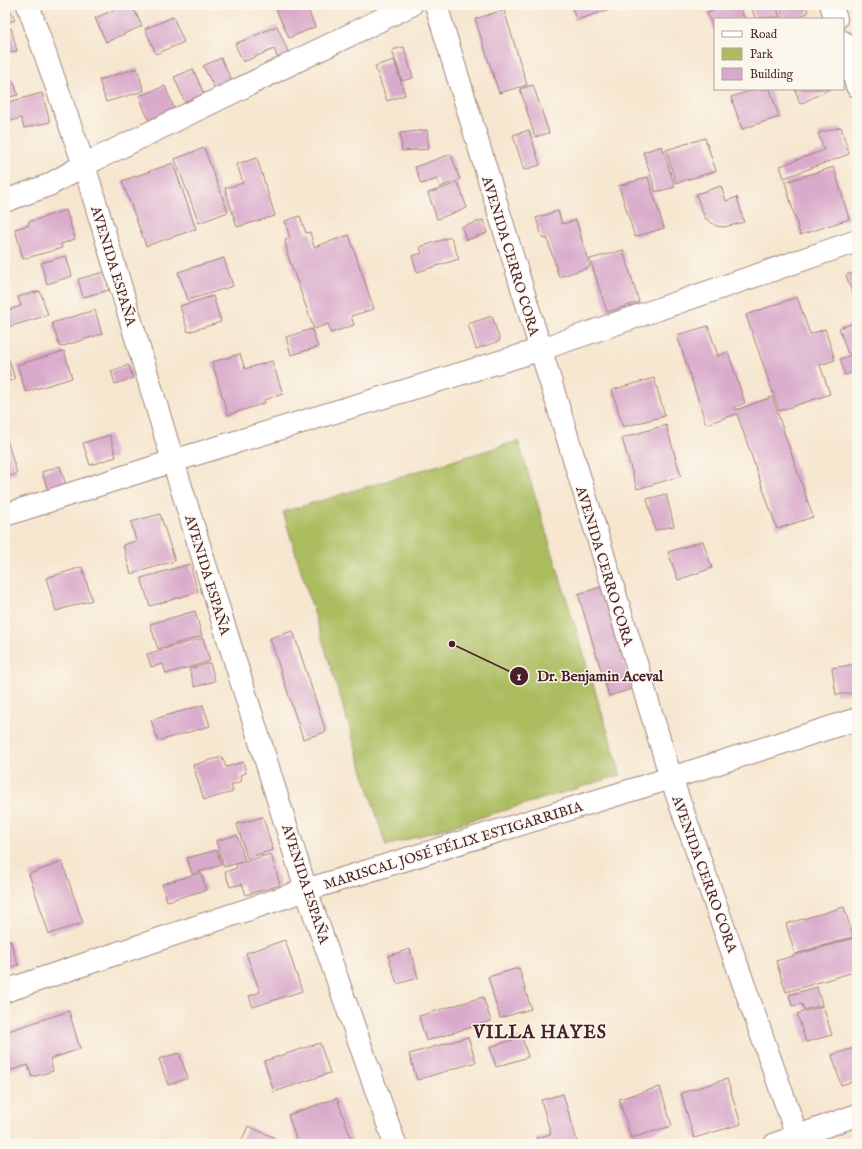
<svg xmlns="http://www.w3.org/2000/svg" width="862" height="1149" viewBox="0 0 862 1149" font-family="'IM FELL English',serif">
<rect width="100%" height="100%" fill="#fbf7ec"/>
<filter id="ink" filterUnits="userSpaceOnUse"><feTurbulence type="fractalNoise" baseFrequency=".025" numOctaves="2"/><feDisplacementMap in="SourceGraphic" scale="8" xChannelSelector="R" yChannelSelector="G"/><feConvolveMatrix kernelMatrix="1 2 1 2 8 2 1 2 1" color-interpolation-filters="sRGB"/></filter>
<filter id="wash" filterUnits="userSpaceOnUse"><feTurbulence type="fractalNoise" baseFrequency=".012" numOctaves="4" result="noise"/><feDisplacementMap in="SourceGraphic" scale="16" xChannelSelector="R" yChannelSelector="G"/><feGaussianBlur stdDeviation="0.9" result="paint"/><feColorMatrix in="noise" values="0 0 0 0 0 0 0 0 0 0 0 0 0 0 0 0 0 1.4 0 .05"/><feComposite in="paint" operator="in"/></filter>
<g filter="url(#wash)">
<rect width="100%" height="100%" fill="#f6e6cf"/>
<!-- green -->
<path fill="#acbd60" stroke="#7b6e46" d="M 518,441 L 621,775 L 386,846 L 283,512 Z"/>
<g id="blocks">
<!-- building -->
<path fill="#d9aacb" d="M 5,5 L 8,5 L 15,20 L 5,24 Z
M 125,5 L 132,5 L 142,26 L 106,42 L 95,18 Z
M 274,5 L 306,5 L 315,27 L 289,38 Z
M 571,5 L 624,5 L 576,20 Z
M 711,5 L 740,5 L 744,19 L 715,19 L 715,34 L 707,12 L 713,10 Z
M 761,5 L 776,5 L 780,17 L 755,19 L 752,8 Z
M 779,5 L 806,5 L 808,13 L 791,19 L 784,19 Z
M 504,10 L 527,85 L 499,93 L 475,19 Z
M 173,17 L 184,42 L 156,54 L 145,29 Z
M 277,26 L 290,56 L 279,61 L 274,49 L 243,62 L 235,44 Z
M 11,28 L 17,51 L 5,54 L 5,29 Z
M 404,47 L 413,78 L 402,81 L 392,50 Z
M 221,58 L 234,85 L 217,93 L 203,66 Z
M 394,60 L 405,95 L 387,101 L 375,66 Z
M 137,68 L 144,91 L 106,102 L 99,80 Z
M 193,69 L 204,94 L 185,102 L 174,77 Z
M 13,80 L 18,95 L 5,98 L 5,82 Z
M 533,85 L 549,133 L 535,137 L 520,89 Z
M 165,86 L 175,111 L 149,121 L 139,96 Z
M 756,89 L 770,89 L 779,117 L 742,129 L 731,97 Z
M 795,89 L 830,89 L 800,104 Z
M 42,93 L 50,122 L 24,128 L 21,118 L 5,123 L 5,103 Z
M 841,127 L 849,154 L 784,178 L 780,166 L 824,150 L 818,133 Z
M 427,130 L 429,149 L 402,151 L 400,133 Z
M 529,130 L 540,165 L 524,170 L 513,135 Z
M 705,138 L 716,171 L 676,183 L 666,150 Z
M 662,146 L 675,187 L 656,192 L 643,152 Z
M 204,148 L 228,212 L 199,223 L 175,159 Z
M 451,154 L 460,180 L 440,187 L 437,179 L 421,184 L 415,167 Z
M 257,158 L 275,216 L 237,227 L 225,188 L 243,183 L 237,164 Z
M 173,163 L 196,229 L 146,246 L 122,181 Z
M 834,167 L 849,219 L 800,235 L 785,182 Z
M 648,177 L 664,228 L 635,237 L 619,186 Z
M 458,183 L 467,208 L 437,219 L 428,193 Z
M 721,186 L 726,201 L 737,197 L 744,222 L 724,227 L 716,226 L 705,218 L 696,194 Z
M 66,210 L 75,239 L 61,244 L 62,248 L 23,259 L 15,229 L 29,225 L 28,222 Z
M 558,211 L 562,224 L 576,220 L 590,267 L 559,277 L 547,238 L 543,239 L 536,218 Z
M 300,216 L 306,233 L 310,232 L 314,247 L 349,235 L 374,309 L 351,316 L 354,325 L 331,333 L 328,324 L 314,329 L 288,256 L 285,240 L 290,238 L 285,221 Z
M 483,220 L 487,233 L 466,240 L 462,227 Z
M 451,237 L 459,259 L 417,272 L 412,256 L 422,253 L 420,247 Z
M 623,250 L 639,302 L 607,312 L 590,259 Z
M 66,256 L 72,276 L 47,284 L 41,263 Z
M 224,258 L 233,286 L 188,300 L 178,272 Z
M 105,272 L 109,290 L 83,297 L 78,279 Z
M 857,272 L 857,307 L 846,275 Z
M 40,291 L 48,315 L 5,328 L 5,311 L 21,306 L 18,297 Z
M 213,296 L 221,322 L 188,332 L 180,306 Z
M 797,297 L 810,334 L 825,329 L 835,360 L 820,365 L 830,394 L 779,411 L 746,315 Z
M 95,310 L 102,334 L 60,347 L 52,323 Z
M 492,316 L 500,341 L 476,349 L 468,324 Z
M 857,322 L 857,351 L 848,354 L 839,328 Z
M 708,326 L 718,356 L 728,352 L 745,403 L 734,407 L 736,410 L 772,397 L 813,517 L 777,529 L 737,414 L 706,424 L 677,335 Z
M 312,329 L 318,347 L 291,355 L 286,337 Z
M 64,351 L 72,378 L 26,392 L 17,365 Z
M 857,353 L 857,371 L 845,375 L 840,359 Z
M 240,354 L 245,369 L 272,361 L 283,394 L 264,400 L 265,403 L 228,415 L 212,362 Z
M 9,360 L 15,379 L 5,382 L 5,362 Z
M 129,365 L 133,378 L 115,384 L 111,371 Z
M 654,378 L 665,416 L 623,427 L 612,390 Z
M 666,425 L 681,476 L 637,489 L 622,438 Z
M 5,433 L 17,474 L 5,477 Z
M 110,435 L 116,457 L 90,465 L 83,443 Z
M 60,466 L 66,485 L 48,491 L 42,472 Z
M 666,494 L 674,526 L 655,530 L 647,499 Z
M 160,514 L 175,561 L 131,574 L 123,545 L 136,541 L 131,522 Z
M 703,541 L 712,568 L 678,580 L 668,552 Z
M 190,564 L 198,592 L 150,606 L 141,578 Z
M 82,567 L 92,600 L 56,611 L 46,578 Z
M 601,587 L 632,689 L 609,696 L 578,594 Z
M 195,611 L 202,636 L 158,649 L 150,624 Z
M 293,631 L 326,732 L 303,739 L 270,638 Z
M 203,638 L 210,661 L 166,674 L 163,664 L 151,667 L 147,654 Z
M 210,663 L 215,681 L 195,687 L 189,669 Z
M 857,664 L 857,692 L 836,695 L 832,668 Z
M 203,705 L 210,726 L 158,741 L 151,720 Z
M 222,757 L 226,767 L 243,762 L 246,773 L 240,775 L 242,781 L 231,785 L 233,792 L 204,800 L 193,765 Z
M 263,817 L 273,850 L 247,858 L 237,824 Z
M 237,835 L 245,861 L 224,867 L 216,841 Z
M 217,850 L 221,865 L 192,874 L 187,858 Z
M 271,854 L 280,885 L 246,895 L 242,884 L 230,887 L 225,872 L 237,868 L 236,864 Z
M 62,862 L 83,923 L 49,934 L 29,874 Z
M 201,873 L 206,890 L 167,901 L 162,884 Z
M 844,907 L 853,937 L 795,954 L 786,924 Z
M 857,937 L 857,971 L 786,992 L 776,961 Z
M 10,940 L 18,965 L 5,969 L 5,941 Z
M 285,940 L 302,991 L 253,1007 L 249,996 L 260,992 L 246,953 Z
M 410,949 L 418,978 L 397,984 L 388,956 Z
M 519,968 L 531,1009 L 500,1018 L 488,977 Z
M 817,987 L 822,1005 L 804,1010 L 802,1004 L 792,1006 L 789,995 Z
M 483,997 L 491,1021 L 426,1041 L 419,1016 Z
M 823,1006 L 832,1035 L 806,1042 L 797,1014 Z
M 69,1011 L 80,1049 L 50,1059 L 53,1071 L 32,1077 L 28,1065 L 5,1072 L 5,1032 Z
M 468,1037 L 476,1062 L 417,1080 L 409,1054 Z
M 522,1037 L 528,1057 L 496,1067 L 490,1047 Z
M 320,1043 L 330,1073 L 274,1092 L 264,1061 Z
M 857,1047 L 857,1080 L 841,1085 L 832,1055 Z
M 179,1053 L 188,1078 L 168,1085 L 159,1059 Z
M 727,1079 L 741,1124 L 694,1138 L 681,1093 Z
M 660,1087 L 672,1126 L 631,1138 L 619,1099 Z
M 563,1094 L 578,1144 L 538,1144 L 536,1138 L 551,1134 L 541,1100 Z
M 337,1098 L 353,1144 L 298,1144 L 288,1115 Z
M 248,1126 L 275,1138 L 272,1144 L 240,1144 Z"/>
</g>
</g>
<g filter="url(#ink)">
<use href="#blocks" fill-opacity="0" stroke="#a0827d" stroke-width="1"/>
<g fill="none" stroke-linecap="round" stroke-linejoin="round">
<!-- minor casing -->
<g stroke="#a0827d" stroke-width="24">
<path id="minor" d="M 28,5 L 84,165 L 173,461 L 306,890 L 395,1144
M 436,5 L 671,778 L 800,1144
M 831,5 L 836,19
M 843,42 L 857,86
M 5,201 L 49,185 L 84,165 L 411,5
M 5,515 L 173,461 L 539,350 L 857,241
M 5,991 L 306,890 L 671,778 L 857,719
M 775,1144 L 857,1115"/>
</g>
<!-- minor -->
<use href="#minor" stroke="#fff" stroke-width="22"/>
</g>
</g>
<g text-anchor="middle" stroke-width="3" stroke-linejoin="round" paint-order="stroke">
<!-- street labels -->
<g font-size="14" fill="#4a1f2b" stroke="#fbf7ec">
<text transform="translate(511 256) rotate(73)" y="5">AVENIDA CERRO CORA</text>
<text transform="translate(114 266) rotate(73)" y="5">AVENIDA ESPAÑA</text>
<text transform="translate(605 566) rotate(73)" y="5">AVENIDA CERRO CORA</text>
<text transform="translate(208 575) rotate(73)" y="5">AVENIDA ESPAÑA</text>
<text transform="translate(453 845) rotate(-17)" y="5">MARISCAL JOSÉ FÉLIX ESTIGARRIBIA</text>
<text transform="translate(705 874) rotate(70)" y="5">AVENIDA CERRO CORA</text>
<text transform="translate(306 884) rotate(72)" y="5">AVENIDA ESPAÑA</text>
</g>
<!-- district labels -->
<g font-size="18" font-weight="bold" letter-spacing="1" fill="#4a1f2b" stroke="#fbf7ec">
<text x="540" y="1038">VILLA HAYES</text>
</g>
</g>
<!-- callouts -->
<path fill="none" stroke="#4a1f2b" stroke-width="1.5" d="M452 644L519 676"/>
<g fill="#4a1f2b" stroke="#fbf7ec" stroke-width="1.5">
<circle cx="452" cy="644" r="4"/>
<circle cx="519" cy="676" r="10"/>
</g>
<g font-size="12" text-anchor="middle" font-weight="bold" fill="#fff">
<text x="519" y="680">1</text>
</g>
<g font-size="15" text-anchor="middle" font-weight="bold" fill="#4a1f2b" stroke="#fbf7ec" stroke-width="3" stroke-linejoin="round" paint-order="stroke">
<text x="600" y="681">Dr. Benjamin Aceval</text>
</g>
<!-- margin -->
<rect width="862" height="1149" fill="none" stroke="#fbf7ec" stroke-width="20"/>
<!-- legend -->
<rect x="714" y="18" width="130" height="72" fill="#fbf7ec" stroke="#b4a19f"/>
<rect x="722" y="31" width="20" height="6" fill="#ffffff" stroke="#b4a19f"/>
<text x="750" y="38" font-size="12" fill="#4a1f2b">Road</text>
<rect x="722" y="48" width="20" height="12" fill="#acbd60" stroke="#b4a19f"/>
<text x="750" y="58" font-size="12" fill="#4a1f2b">Park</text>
<rect x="722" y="68" width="20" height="12" fill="#d9aacb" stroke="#b4a19f"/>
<text x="750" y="78" font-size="12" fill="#4a1f2b">Building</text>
</svg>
